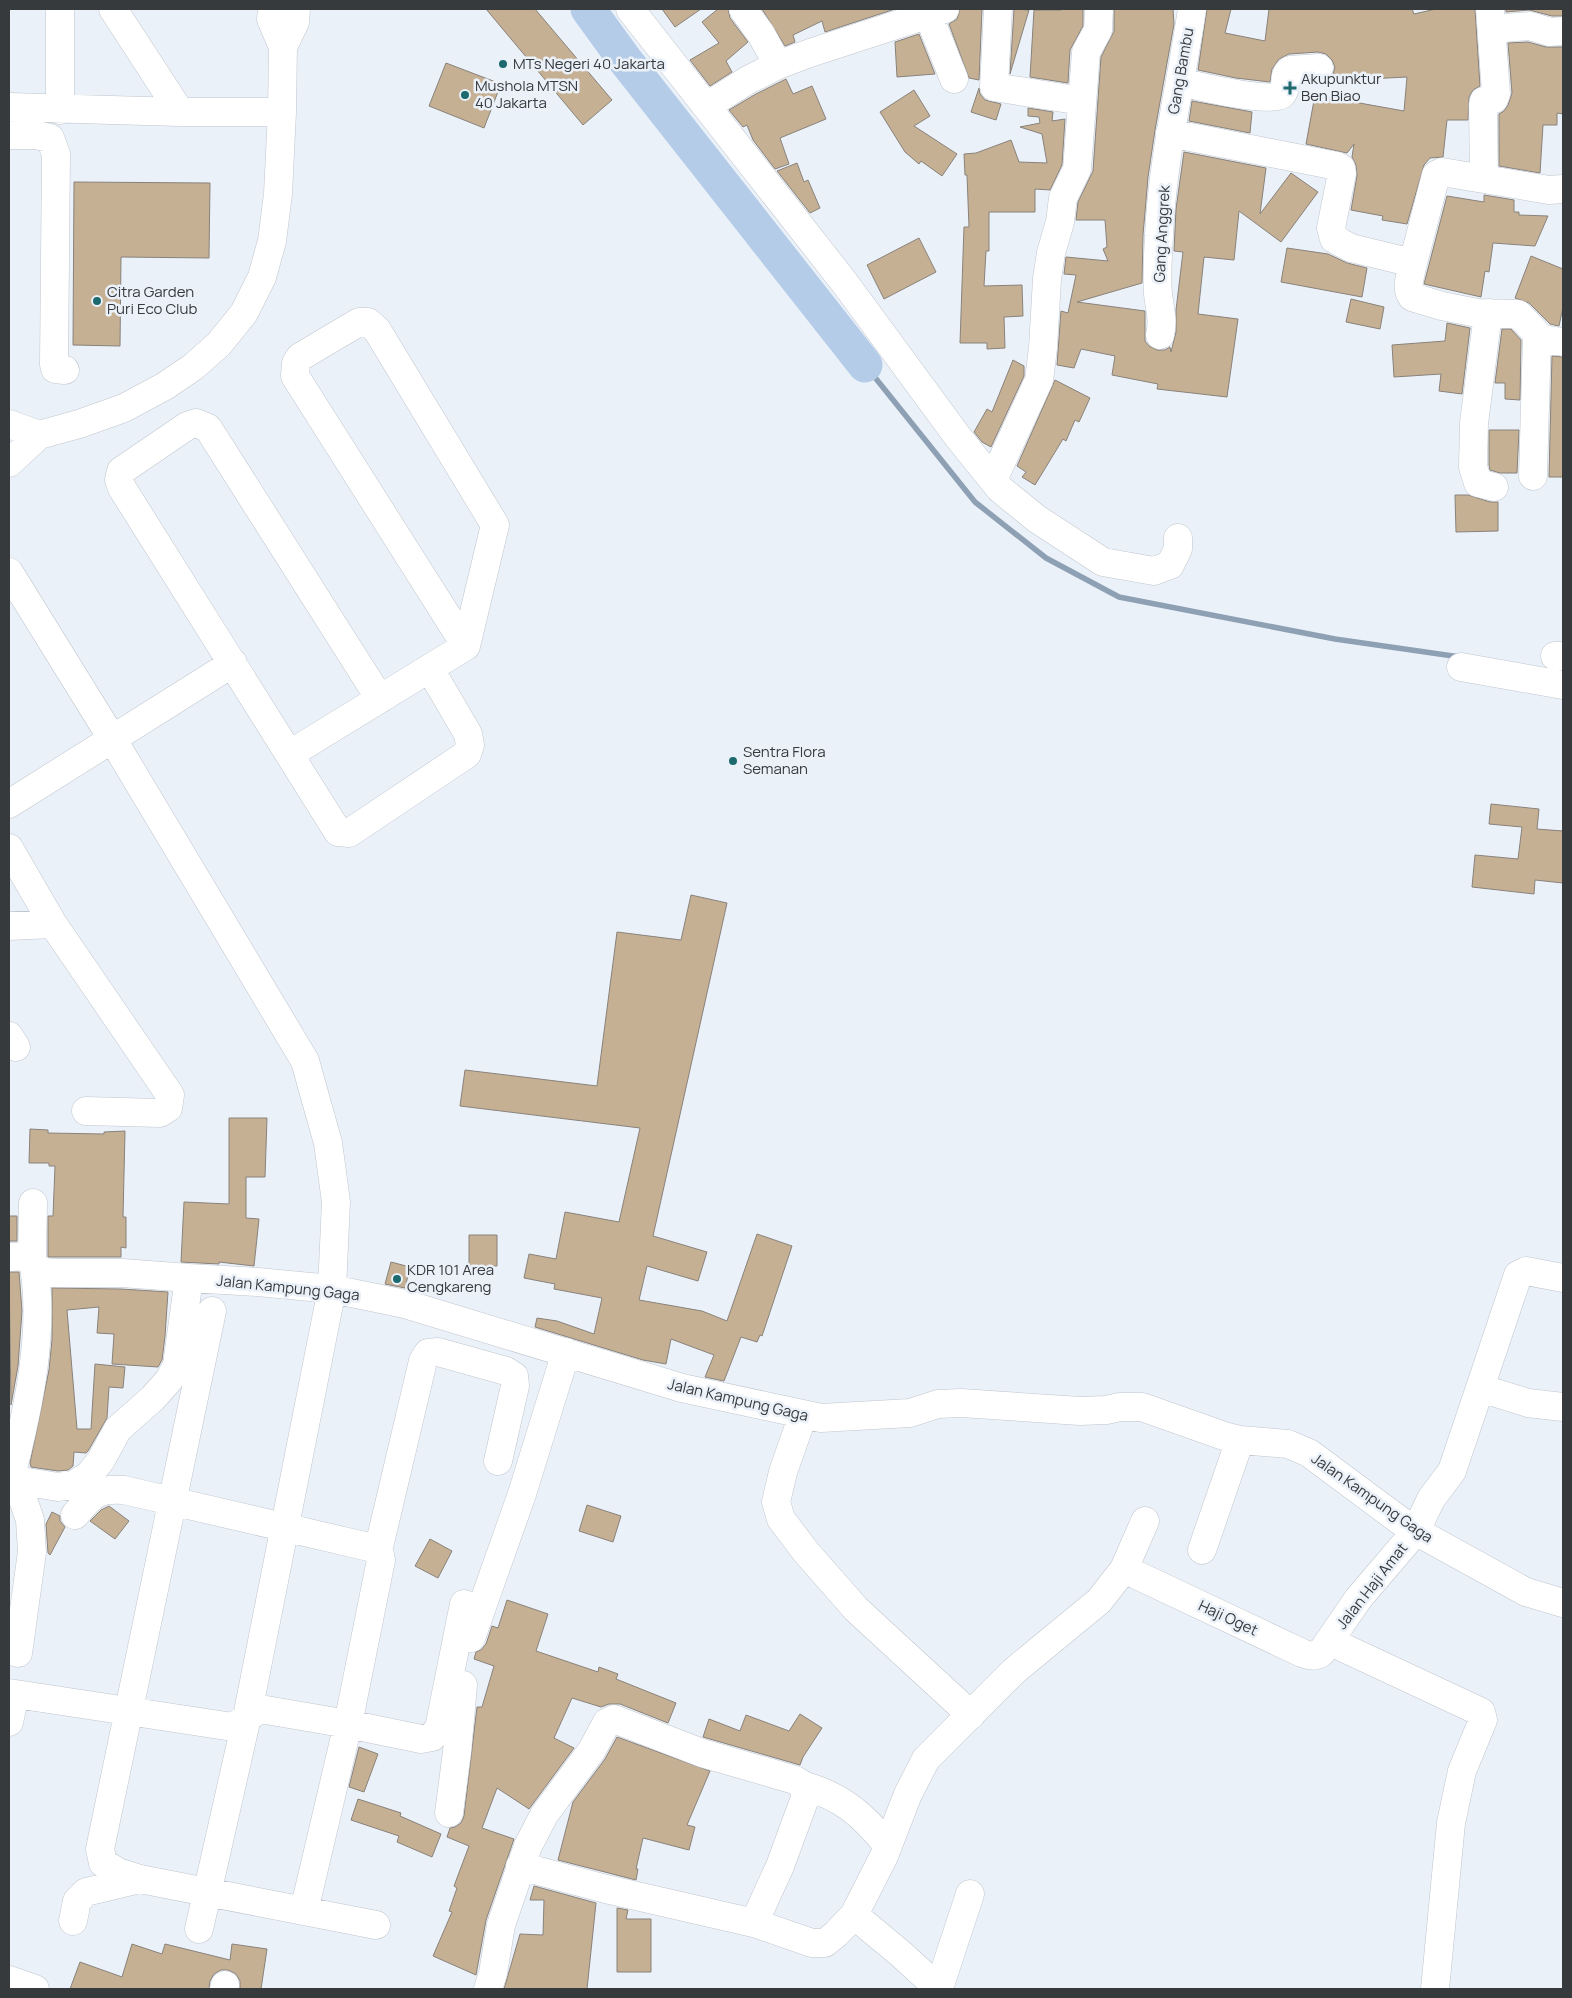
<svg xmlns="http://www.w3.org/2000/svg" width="1572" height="1998" viewBox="0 0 1572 1998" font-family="Manrope,sans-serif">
<rect width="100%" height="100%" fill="#ebf1f9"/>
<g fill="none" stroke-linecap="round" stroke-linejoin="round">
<!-- stream -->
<path stroke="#8ea0b4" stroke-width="5.5" d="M 865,365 L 975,502 L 1046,558 L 1119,597 L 1335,639 L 1460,657"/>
<!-- river -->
<path stroke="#b4cce7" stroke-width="35" d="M 588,9 L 625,60 L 865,365"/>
</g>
<!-- building -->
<path fill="#c6b094" stroke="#88827b" d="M 486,9 L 535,9 L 612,100 L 583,125 Z
M 662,9 L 701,9 L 675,27 Z
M 718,9 L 728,9 L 730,18 L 748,42 L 726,61 L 732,72 L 710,86 L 690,60 L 719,43 L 702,22 Z
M 762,9 L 895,9 L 825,32 L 822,21 L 793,35 L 795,42 L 785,46 Z
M 960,9 L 982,9 L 979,80 L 969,78 L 949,24 L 957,19 Z
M 1013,9 L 1029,10 L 1010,74 L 1014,10 Z
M 1061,9 L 1083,9 L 1083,26 L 1070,50 L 1068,83 L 1030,77 L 1034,10 L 1061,10 Z
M 1114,9 L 1173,9 L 1174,24 L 1155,130 L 1148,177 L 1143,235 L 1142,283 L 1077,302 L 1145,311 L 1145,341 L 1149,346 L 1157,350 L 1165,350 L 1170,347 L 1171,352 L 1176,332 L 1176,310 L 1183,252 L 1174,251 L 1176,209 L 1184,152 L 1266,168 L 1260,214 L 1291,173 L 1318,192 L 1281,242 L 1239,211 L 1234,260 L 1204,257 L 1198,314 L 1238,319 L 1227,397 L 1157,389 L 1158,384 L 1112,375 L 1115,356 L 1081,349 L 1074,368 L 1057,365 L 1061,311 L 1068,313 L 1076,275 L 1064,274 L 1066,257 L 1108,261 L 1103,249 L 1107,247 L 1105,220 L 1076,220 L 1078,202 L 1093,171 L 1101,57 L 1114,31 Z
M 1207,9 L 1231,9 L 1225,33 L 1265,41 L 1269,9 L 1412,9 L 1414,14 L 1436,9 L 1475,9 L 1480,86 L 1473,90 L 1469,97 L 1468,120 L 1447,120 L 1443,157 L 1430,158 L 1424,165 L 1407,224 L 1382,220 L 1383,216 L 1351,210 L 1357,176 L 1356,165 L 1352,157 L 1354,144 L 1347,153 L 1306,144 L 1315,95 L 1404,111 L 1407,77 L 1328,81 L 1333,74 L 1335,67 L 1332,60 L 1326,54 L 1318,52 L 1289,54 L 1279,59 L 1272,69 L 1270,82 L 1236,78 L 1198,70 Z
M 1506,9 L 1563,9 L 1563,16 L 1552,16 L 1529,10 L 1506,12 Z
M 919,34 L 935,74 L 897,77 L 895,42 Z
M 1528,42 L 1546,47 L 1563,47 L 1563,114 L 1557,113 L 1557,125 L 1543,125 L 1540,173 L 1499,166 L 1499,114 L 1504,111 L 1508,105 L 1512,93 L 1508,43 Z
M 446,63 L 501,84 L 484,128 L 429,106 Z
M 786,79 L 793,94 L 812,86 L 826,119 L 780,138 L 789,164 L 775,169 L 753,140 L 747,125 L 743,127 L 729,110 L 756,94 Z
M 979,88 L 980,94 L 985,100 L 1001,104 L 996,120 L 971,112 Z
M 914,90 L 930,116 L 914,126 L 957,154 L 942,176 L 921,161 L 919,164 L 905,152 L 880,112 Z
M 1192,101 L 1252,112 L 1250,133 L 1189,121 Z
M 1028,108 L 1053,112 L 1052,121 L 1065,119 L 1062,165 L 1050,190 L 1035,189 L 1035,212 L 989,212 L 989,251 L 986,251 L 984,286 L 1022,285 L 1023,316 L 1004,317 L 1005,348 L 987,349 L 987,343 L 960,343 L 964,227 L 969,227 L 967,175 L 965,175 L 964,154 L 976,153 L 1011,140 L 1019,162 L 1047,163 L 1042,134 L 1020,127 L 1040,123 L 1039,117 L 1028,116 Z
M 797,163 L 804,182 L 808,180 L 820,208 L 810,213 L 777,171 Z
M 74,182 L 210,183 L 209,258 L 121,257 L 120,346 L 73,345 Z
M 1484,195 L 1514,200 L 1514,212 L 1519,212 L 1519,215 L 1548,216 L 1535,246 L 1493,243 L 1489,272 L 1485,271 L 1481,297 L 1424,284 L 1447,196 L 1484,202 Z
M 919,238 L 936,272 L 884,299 L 867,265 Z
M 1287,248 L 1328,254 L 1347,263 L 1367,268 L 1362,297 L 1281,282 Z
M 1531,256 L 1563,269 L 1563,307 L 1559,326 L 1550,324 L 1529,303 L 1515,298 Z
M 1351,299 L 1384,307 L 1380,329 L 1346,322 Z
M 1447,323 L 1470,328 L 1462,394 L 1439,391 L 1441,374 L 1394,377 L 1392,345 L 1445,341 Z
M 1502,329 L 1511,329 L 1521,340 L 1520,400 L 1505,399 L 1505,383 L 1495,383 Z
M 1552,356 L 1563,357 L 1563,477 L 1549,477 Z
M 1013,360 L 1024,366 L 1024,376 L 991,447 L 982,442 L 974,432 L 987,409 L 992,412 Z
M 1055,380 L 1090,398 L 1079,422 L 1075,420 L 1066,441 L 1063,439 L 1035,485 L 1022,477 L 1026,472 L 1017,466 Z
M 1489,430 L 1519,430 L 1517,473 L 1500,473 L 1490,470 L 1489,465 Z
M 1455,495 L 1468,495 L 1490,502 L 1498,502 L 1498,531 L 1456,532 Z
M 1491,804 L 1539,809 L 1537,829 L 1563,831 L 1563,883 L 1535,880 L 1534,894 L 1472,887 L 1475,855 L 1518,859 L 1522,827 L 1489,824 Z
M 691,895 L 727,903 L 653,1236 L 707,1252 L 698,1281 L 647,1266 L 639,1300 L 702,1311 L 727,1321 L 757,1234 L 792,1246 L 762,1336 L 760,1335 L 757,1342 L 741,1337 L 724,1381 L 705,1377 L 714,1355 L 671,1339 L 666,1364 L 643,1360 L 535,1327 L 537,1318 L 557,1321 L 594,1334 L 602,1298 L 554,1289 L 555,1284 L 524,1278 L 529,1254 L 556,1259 L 565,1212 L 619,1222 L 640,1128 L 460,1106 L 465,1070 L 597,1086 L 617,932 L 681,940 Z
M 229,1118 L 267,1118 L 265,1177 L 246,1177 L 246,1218 L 259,1219 L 254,1266 L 219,1262 L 219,1264 L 181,1262 L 184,1202 L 229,1204 Z
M 30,1129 L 48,1130 L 48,1133 L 104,1134 L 104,1132 L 125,1131 L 123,1217 L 126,1217 L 126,1248 L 121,1247 L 121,1257 L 48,1257 L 48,1216 L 53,1216 L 55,1166 L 49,1166 L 49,1163 L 29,1163 Z
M 9,1216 L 17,1216 L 17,1241 L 9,1241 Z
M 469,1235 L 497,1235 L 497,1266 L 469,1266 Z
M 391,1262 L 410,1267 L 405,1288 L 385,1284 Z
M 9,1272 L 19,1272 L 22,1311 L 18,1366 L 11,1405 Z
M 52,1288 L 121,1289 L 168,1292 L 165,1336 L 162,1360 L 158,1367 L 112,1364 L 114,1334 L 97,1333 L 99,1307 L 67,1310 L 77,1429 L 91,1429 L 95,1364 L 125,1367 L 123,1388 L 109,1387 L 107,1418 L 88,1451 L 86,1453 L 74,1452 L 73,1466 L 68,1470 L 58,1471 L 31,1467 L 30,1463 L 49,1370 L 52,1340 Z
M 587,1505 L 621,1516 L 613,1542 L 579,1531 Z
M 109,1506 L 129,1521 L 115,1539 L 90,1521 L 101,1510 Z
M 52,1512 L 60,1516 L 60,1521 L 65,1527 L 50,1555 L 48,1553 L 46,1524 Z
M 430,1539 L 452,1551 L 438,1578 L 415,1566 Z
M 507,1600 L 548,1614 L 536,1651 L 598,1672 L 599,1667 L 618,1674 L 616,1679 L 676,1703 L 668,1723 L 620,1704 L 609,1704 L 601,1707 L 572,1698 L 554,1738 L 574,1748 L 529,1809 L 497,1788 L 482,1828 L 514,1839 L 486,1920 L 476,1975 L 433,1956 L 452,1912 L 449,1911 L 457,1888 L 454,1886 L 469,1846 L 447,1837 L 450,1828 L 455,1827 L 461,1823 L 464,1816 L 477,1707 L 482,1707 L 494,1666 L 474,1659 L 476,1652 L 481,1650 L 486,1644 L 492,1626 L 498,1628 Z
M 800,1714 L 822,1728 L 803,1757 L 800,1765 L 703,1737 L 709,1719 L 740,1731 L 746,1715 L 789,1731 Z
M 617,1737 L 710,1771 L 687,1825 L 695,1827 L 689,1850 L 643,1838 L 636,1869 L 638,1869 L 636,1880 L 558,1860 L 573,1802 L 605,1759 Z
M 359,1747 L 378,1754 L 364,1792 L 349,1787 Z
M 358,1799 L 401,1813 L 400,1816 L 441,1834 L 432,1857 L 397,1842 L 399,1836 L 351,1820 Z
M 534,1886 L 596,1903 L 587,1989 L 504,1989 L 520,1934 L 543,1935 L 544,1900 L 530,1900 Z
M 617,1908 L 628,1910 L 626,1919 L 651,1919 L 651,1972 L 617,1972 Z
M 132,1944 L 162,1954 L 165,1944 L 230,1960 L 232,1944 L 267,1949 L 261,1989 L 240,1989 L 240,1981 L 236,1974 L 228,1970 L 221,1970 L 214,1974 L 210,1981 L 209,1989 L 70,1989 L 80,1962 L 122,1977 Z"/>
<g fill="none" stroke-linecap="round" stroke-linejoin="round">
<!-- minor casing -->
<g stroke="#c0c6ce" stroke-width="29">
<path id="minor" d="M 113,9 L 180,112
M 630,9 L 844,282 L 958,437 L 1000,489 L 1037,519 L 1103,562 L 1154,571 L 1170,565 L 1178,549 L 1178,538
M 743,9 L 761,34 L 778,65
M 926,9 L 954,79
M 998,9 L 994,87 L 1082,101
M 1492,29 L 1530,26 L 1550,32 L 1563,31
M 283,47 L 295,22 L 296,9
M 1181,82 C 1197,86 1271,104 1281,95 C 1289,88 1281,77 1290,70 L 1319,68
M 707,106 L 748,80 L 778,65 L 810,53 L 945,9
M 9,107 L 180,112 L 282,112
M 60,110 L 60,9
M 1170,133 L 1337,166 L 1341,168 L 1342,173 L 1331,228 L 1334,239 L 1351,248 L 1413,263 C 1411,274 1405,288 1412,297 L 1442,306 L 1477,313 L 1518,314 L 1542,339 L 1563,342
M 9,135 L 36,135 L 50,138 L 56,154 L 54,364 L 55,369 L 65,370
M 1484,179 L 1549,190 L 1563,189
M 1413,263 L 1436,175 L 1442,172 L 1484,179 L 1483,105 L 1484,101 L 1494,99 L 1496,94 L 1490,9
M 1488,313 L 1474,423 L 1473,467 L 1478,483 L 1494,487
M 1160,335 C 1163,322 1161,314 1159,301 C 1156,287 1158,252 1159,236 C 1162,160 1181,85 1192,9
M 9,424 L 39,435
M 9,463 L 39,435 L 79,424 L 124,408 L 165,386 L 193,367 L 219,344 L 244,313 L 262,277 L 272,241 L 278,194 L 282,112 L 283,47 L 271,19 L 272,9
M 1533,476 L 1537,336
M 993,480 L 1039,380 L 1043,348 L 1047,279 L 1051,253 L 1060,222 L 1063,198 L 1077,169 L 1086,52 L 1098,30 L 1099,9
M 9,572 L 113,740 L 305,1061 L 328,1143 L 336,1202 L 332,1289 L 247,1717 L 199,1929
M 1555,656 L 1563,656
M 1461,667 L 1563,685
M 380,699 L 208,428 L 196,423 L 187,426 L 121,471 L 119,480 L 122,488 L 338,832 L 349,833 L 467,754 L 470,745 L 468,734 L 430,669
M 290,754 L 466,646 L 495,525 L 377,330 L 368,322 L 359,322 L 300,357 L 296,363 L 295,376 L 466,646
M 9,804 L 233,663
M 9,848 L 53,924 L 170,1095 L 168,1108 L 160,1113 L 86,1111
M 9,926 L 53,924
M 9,1036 L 16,1047
M 32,1256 L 33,1203
M 9,1257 L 32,1256 C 47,1326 28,1411 10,1480
M 36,1271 L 55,1273 L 122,1273 L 189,1278
M 212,1311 L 100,1849 L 103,1863 L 118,1872 L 140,1879 L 376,1925
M 1480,1388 L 1528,1403 L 1563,1407
M 803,1415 L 783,1472 L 776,1502 L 781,1519 L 806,1552 L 856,1609 L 971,1715
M 9,1479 L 58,1487 L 73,1485 L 89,1475 L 101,1460 L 118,1429 L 153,1398 L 169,1380 L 177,1365 L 189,1278 L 258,1282 L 332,1289 L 405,1304 L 682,1388 L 821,1418 L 910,1413 L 938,1404 L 961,1403 L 1080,1411 L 1106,1410 L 1120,1407 L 1142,1407 L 1224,1436 L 1240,1440 L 1288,1444 L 1309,1453 L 1410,1528 L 1526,1592 L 1563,1603
M 17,1482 L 30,1520 L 32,1552 L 18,1653
M 75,1515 C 92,1495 97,1488 124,1490 L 369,1547 C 377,1549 380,1552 381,1560 L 348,1724 L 304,1911
M 1202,1550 L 1240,1440
M 378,1551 L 423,1361 L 428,1353 L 438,1352 L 506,1371 L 514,1376 L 515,1386 L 498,1461
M 1124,1569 L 1302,1653 C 1310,1656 1314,1657 1321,1653 L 1358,1599 L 1416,1531 L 1431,1499 L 1452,1471 L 1518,1275 L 1526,1271 L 1563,1278
M 471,1638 L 522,1494 L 566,1352
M 1329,1641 L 1481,1712 L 1483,1720 L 1462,1771 L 1451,1823 L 1435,1989
M 9,1693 L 233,1727 L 260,1709 L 348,1724 L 421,1739 L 432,1737 L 439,1728 L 464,1604
M 9,1722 L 15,1694
M 805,1786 C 843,1797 864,1816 888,1846
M 449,1813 L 457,1752 L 463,1685
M 520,1866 L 606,1889 L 754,1923 L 812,1943 L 825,1943 L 836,1934 L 854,1915 L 884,1856 L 908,1794 L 926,1759 L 1014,1671 L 1099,1601 L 1124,1569 L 1145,1521
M 854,1915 L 901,1954 L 939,1989
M 73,1921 L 77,1901 L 86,1892 L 140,1879
M 9,1980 L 35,1989
M 939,1988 L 970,1894
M 224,1989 L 225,1985
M 488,1989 L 493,1973 L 501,1925 L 528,1846 L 544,1815 L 592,1750 L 607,1722 L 614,1719 L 702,1753 L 795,1780 L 805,1786 L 805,1798 L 780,1866 L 754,1923"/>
</g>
<!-- minor -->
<use href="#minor" stroke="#fff" stroke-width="28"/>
</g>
<!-- markers -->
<g fill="#1c696e" stroke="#ebf1f9" stroke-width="2">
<circle cx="503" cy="64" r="5"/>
<path d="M1287.5 80.5h5v5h5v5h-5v5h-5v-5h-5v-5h5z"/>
<circle cx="465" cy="95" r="5"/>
<circle cx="97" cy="301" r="5"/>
<circle cx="733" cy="761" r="5"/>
<circle cx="397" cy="1279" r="5"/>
</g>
<g text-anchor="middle" stroke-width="5" stroke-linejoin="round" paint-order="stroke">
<!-- poi labels -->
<g font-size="15" fill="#373a3d" stroke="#ebf1f9" text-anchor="start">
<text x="513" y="69">MTs Negeri 40 Jakarta</text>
<text x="1301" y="84">Akupunktur<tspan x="1301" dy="17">Ben Biao</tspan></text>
<text x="475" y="91">Mushola MTSN<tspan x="475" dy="17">40 Jakarta</tspan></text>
<text x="107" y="297">Citra Garden<tspan x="107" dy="17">Puri Eco Club</tspan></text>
<text x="743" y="757">Sentra Flora<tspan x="743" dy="17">Semanan</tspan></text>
<text x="407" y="1275">KDR 101 Area<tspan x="407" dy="17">Cengkareng</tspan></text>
</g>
<!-- street labels -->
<g font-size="15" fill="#373a3d" stroke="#ebf1f9">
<text transform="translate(1181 71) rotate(-80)" y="5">Gang Bambu</text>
<text transform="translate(1162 234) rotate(-87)" y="5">Gang Anggrek</text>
<text transform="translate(288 1288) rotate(6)" y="5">Jalan Kampung Gaga</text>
<text transform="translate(738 1400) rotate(13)" y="5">Jalan Kampung Gaga</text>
<text transform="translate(1372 1498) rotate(35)" y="5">Jalan Kampung Gaga</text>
<text transform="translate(1372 1586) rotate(-52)" y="5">Jalan Haji Amat</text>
<text transform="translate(1228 1618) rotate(25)" y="5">Haji Oget</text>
</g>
</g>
<!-- border -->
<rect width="1572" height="1998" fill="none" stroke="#373a3d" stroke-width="20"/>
</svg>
